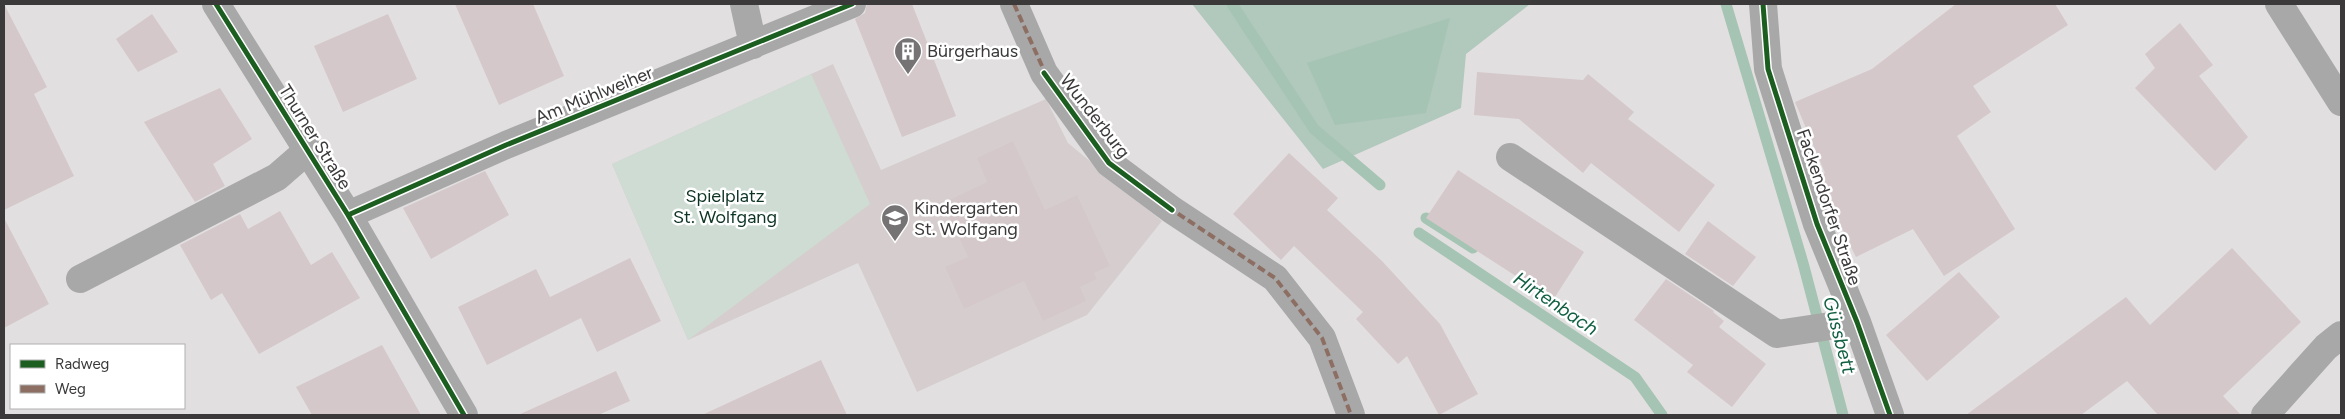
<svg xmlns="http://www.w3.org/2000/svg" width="2345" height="419" viewBox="0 0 2345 419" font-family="Figtree,sans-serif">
<rect width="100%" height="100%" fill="#e2dfe0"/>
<!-- built -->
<path fill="#d6cece" d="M 833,64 L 881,170 L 1046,99 L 1068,143 L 1162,221 L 1087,315 L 917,392 L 858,263 L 688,340 L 612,164 Z"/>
<!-- green -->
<path fill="#cedcd4" d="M 811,74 L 870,204 L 688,340 L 612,164 Z"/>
<!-- forest -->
<path fill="#b1c8bc" d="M 1192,4 L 1530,4 L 1466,54 L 1461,108 L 1323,169 Z"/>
<!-- water -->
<path fill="#a5c4b3" d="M 1450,18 L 1426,113 L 1335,125 L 1307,63 Z"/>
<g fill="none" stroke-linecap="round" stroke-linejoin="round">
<!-- stream -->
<path stroke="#a5c4b3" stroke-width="11" d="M 1232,4 L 1314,129 L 1380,185
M 1726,4 L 1803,263 L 1843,415
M 1426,218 L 1473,248
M 1419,233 L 1635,377 L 1662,415"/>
</g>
<!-- building -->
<path fill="#d4c8ca" d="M 4,4 L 47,87 L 34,94 L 74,176 L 4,210 Z
M 455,4 L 533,4 L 564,76 L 499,105 Z
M 867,4 L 912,4 L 956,116 L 902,137 L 855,19 L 865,13 Z
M 1956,4 L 2055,4 L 2068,25 L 1973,86 L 1991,112 L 1957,136 L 2015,229 L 1944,276 L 1913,229 L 1856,257 L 1822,189 L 1818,176 L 1825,173 L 1795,102 L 1872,69 Z
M 152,14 L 178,52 L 138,72 L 116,39 Z
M 388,14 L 417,79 L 343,112 L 314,46 Z
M 2180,23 L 2213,65 L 2199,76 L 2248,137 L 2215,171 L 2135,88 L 2155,68 L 2145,54 Z
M 1477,72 L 1583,80 L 1588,74 L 1634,112 L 1628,119 L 1715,185 L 1679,232 L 1591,163 L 1583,173 L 1519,119 L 1474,115 Z
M 220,88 L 252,139 L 213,164 L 225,186 L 195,202 L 144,122 Z
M 1013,141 L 1045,210 L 1077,195 L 1110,266 L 1094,273 L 1097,279 L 1080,287 L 1086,301 L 1043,321 L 1024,281 L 964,309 L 945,267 L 968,257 L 943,203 L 987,182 L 977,158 Z
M 1289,153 L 1338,198 L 1327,210 L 1382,261 L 1440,324 L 1478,394 L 1439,415 L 1407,356 L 1398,364 L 1356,319 L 1363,312 L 1294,246 L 1281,260 L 1233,214 Z
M 1458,170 L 1584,252 L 1553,300 L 1426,218 Z
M 485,171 L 509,215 L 431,259 L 403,208 Z
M 280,211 L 311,265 L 332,252 L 360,298 L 259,354 L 222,293 L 211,300 L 180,245 L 240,214 L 248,229 Z
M 4,218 L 49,304 L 4,328 Z
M 1708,221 L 1756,257 L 1733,286 L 1685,254 Z
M 2232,248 L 2301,322 L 2223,396 L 2241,415 L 2158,415 L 2127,381 L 2081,415 L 1966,415 L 2126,297 L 2150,325 Z
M 630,258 L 661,321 L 597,352 L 581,318 L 487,365 L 458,307 L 536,269 L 550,297 Z
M 1959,272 L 2000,317 L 1927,381 L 1886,335 Z
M 1666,279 L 1714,311 L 1713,312 L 1724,321 L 1719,327 L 1766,364 L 1732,407 L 1687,372 L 1693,365 L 1634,320 Z
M 382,345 L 421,415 L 312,415 L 296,387 Z
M 821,360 L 847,415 L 702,415 Z
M 616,371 L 630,401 L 598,415 L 518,415 Z"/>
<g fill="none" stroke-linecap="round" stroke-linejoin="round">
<!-- minor -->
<path stroke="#a8a8a8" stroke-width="28" d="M 216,4 L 348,215 L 464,415
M 744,4 L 753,45
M 1014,4 L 1044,73 L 1109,163 L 1172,210 L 1275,278 L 1322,338 L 1351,415
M 1763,4 L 1768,69 L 1817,224 L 1857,322 L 1890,415
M 2279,4 L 2341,102
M 1510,157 L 1777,334 L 1857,322
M 348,215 L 506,145 L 852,4
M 80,279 L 277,177 L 308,150
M 2265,415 L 2326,347 L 2341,335"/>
<!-- quiet -->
<path stroke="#8d6e63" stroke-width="4" stroke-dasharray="8 4" stroke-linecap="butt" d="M 1014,4 L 1047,77
M 1168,207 L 1275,278 L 1322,338 L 1351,415"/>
<!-- cycleway casing -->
<g stroke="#fff" stroke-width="8">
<path id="cycleway" d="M 216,4 L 348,215 L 464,415
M 1763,4 L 1768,69 L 1817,224 L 1857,322 L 1890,415
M 1044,73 L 1109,163 L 1172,210
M 348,215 L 506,145 L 852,4"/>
</g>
<!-- cycleway -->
<use href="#cycleway" stroke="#1b5e20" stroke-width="5"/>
</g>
<!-- icons -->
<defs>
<g id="building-pin" transform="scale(1.4375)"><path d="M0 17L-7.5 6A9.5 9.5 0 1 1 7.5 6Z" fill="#757373" stroke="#fff"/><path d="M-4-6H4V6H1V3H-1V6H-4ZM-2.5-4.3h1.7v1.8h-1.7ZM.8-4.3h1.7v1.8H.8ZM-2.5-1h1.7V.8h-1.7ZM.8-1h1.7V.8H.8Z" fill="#fff"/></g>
<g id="school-pin" transform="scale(1.4375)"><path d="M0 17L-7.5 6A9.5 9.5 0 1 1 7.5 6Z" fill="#757373" stroke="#fff"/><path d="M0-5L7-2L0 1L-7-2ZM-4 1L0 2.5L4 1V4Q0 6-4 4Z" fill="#fff"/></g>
</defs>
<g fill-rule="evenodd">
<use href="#building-pin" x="908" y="51"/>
<use href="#school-pin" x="895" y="218"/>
</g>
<g text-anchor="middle" stroke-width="5" stroke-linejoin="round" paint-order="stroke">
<!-- poi labels -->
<g font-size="18" fill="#3b3939" stroke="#fff" text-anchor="start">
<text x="927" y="57">Bürgerhaus</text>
<text x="914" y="214">Kindergarten<tspan x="914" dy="21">St. Wolfgang</tspan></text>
</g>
<!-- street labels -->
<g font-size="18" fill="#3b3939" stroke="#fff">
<text transform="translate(594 95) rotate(-22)" y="6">Am Mühlweiher</text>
<text transform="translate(1095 116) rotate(52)" y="6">Wunderburg</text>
<text transform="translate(315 137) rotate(58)" y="6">Thurner Straße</text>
<text transform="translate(1829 207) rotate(71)" y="6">Fackendorfer Straße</text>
</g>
<!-- park labels -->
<g font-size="18" fill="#0d3323" stroke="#fff">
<text x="725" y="202">Spielplatz<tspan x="725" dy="21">St. Wolfgang</tspan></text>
</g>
<!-- water labels -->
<g font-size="19" font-style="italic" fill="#126042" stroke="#fff">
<text transform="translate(1556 303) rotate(34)" y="7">Hirtenbach</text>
<text transform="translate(1840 335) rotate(75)" y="7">Güssbett</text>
</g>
</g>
<!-- border -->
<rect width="2345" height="419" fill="none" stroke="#3b3939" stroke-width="10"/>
<!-- legend -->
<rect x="10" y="344" width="175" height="65" fill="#ffffff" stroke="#b1b0b0"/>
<rect x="20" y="360" width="25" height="8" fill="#1b5e20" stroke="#b1b0b0"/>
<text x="55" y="369" font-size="15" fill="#3b3939">Radweg</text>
<rect x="20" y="385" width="25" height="8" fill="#8d6e63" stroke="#b1b0b0"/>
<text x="55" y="394" font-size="15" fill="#3b3939">Weg</text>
</svg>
